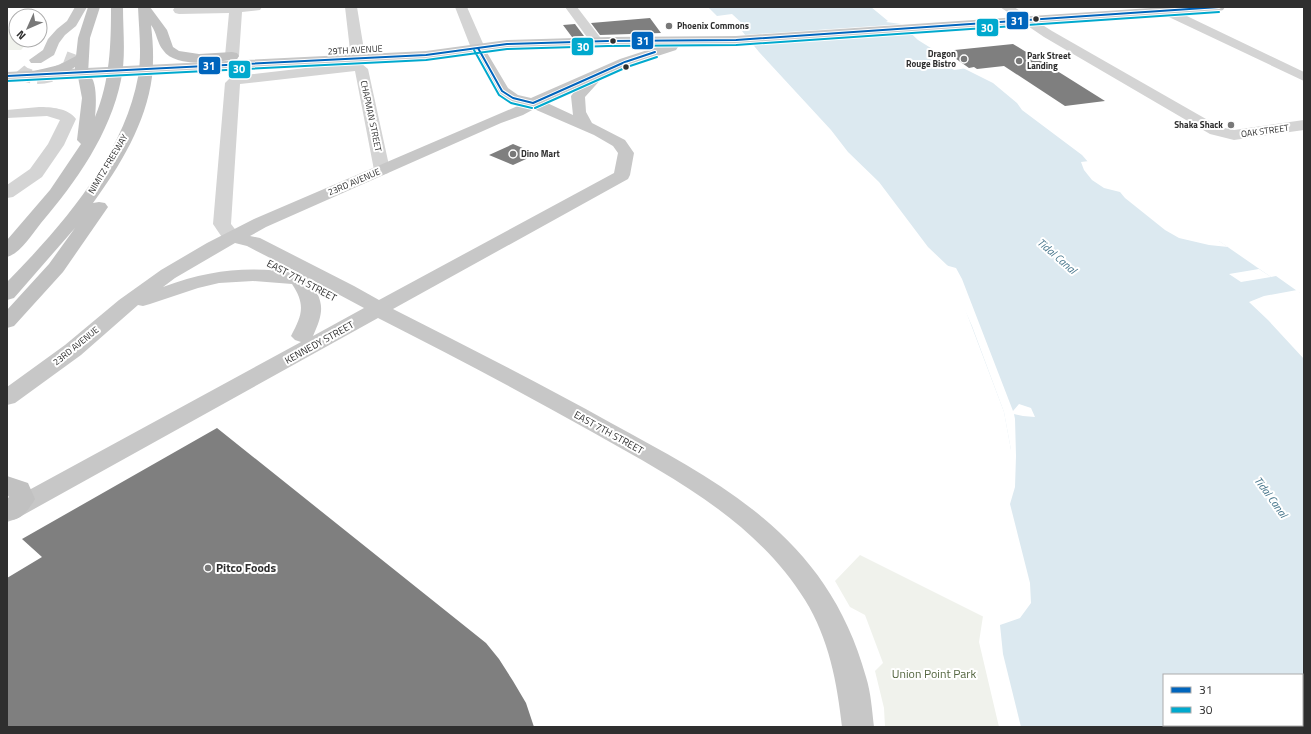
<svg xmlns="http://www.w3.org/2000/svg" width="1311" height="734" viewBox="0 0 1311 734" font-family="'Titillium Web',sans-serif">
<rect width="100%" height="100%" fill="#fff"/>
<!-- green -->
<path fill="#f0f2ec" d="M 7,29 L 16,29 L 16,40 L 30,40 L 21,50 L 7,50 Z
M 860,555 L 984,617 L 1001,727 L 885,727 L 884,708 L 875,671 L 883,663 L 865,615 L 850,607 L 835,581 Z"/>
<!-- water -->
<path fill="#dce9f0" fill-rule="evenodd" d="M 708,7 L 871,7 L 888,21 L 886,22 L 901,24 L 918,40 L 963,68 L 993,83 L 1017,103 L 1022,110 L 1082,155 L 1089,163 L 1206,243 L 1219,241 L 1271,277 L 1276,276 L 1300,293 L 1259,301 L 1304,342 L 1304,727 L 1001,727 L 981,642 L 1016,597 L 1008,553 L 1011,450 L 1004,412 L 953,277 L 948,266 L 928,247 L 879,182 L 848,152 L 831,130 L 759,52 L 742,31 L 741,27 L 745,26 L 732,14 L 717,16 ZM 1164,675 L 1302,675 L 1302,725 L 1164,725 Z"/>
<!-- pier -->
<path fill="#fff" d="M 904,24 L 914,34 L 751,45 L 743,35 Z
M 932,50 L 937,50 L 967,68 L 954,70 L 936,57 L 933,57 L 926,52 L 933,52 Z
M 1089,161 L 1129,185 L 1207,241 L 1214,240 L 1219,241 L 1228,247 L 1209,245 L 1179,238 L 1165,230 L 1125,198 L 1120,192 L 1104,188 L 1092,180 L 1084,170 L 1081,162 Z
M 945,265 L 956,268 L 962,279 L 1013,411 L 1019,404 L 1031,408 L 1035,417 L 1023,416 L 1014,414 L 1015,419 L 1016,456 L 1015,487 L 1010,504 L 1030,583 L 1031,603 L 1020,618 L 1000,625 L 1003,654 L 1021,727 L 999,727 L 979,642 L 983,616 L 1014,596 L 995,510 L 1007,458 L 1011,450 L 1004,412 L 972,326 Z
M 1259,269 L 1271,277 L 1241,282 L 1229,274 Z
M 1297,290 L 1301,294 L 1262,302 L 1304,340 L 1304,359 L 1268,320 L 1249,302 L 1264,296 Z"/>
<!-- building -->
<path fill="#7f7f7f" d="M 650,18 L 661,33 L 600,35 L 591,23 Z
M 575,24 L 584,36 L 572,37 L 563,25 Z
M 1013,44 L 1062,74 L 1105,101 L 1065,106 L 1004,66 L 977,69 L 974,67 L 969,68 L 945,51 Z
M 513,144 L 537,154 L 513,165 L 489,155 Z
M 217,428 L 486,643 L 499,659 L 513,681 L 526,703 L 534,727 L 7,727 L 7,578 L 42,557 L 22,539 Z"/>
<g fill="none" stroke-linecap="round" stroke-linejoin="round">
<!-- major-tunnel -->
<path stroke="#d5d5d5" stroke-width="14" stroke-dasharray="14 6" stroke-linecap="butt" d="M 19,70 C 31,84 61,74 74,64 L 73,61 L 65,58"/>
<!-- minor -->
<path fill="#d4d4d4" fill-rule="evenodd" d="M 175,7 L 262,7 L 260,10 L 242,12 L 239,56 L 237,59 L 227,59 L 225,56 L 229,13 L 179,14 L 175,13 L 173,10 Z
M 345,7 L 357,7 L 364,50 L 362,53 L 352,53 L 350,50 Z
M 455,7 L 467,7 L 485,48 L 483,51 L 473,51 L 471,48 Z
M 565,7 L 577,7 L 603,41 L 602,44 L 592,44 Z
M 1000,7 L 1014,7 L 1052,31 L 1220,127 L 1234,130 L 1304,120 L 1304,130 L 1234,140 L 1210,134 L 1044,37 Z
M 1152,7 L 1168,7 L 1304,72 L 1304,81 L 1154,10 Z
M 349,63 L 362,64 L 368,69 L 390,170 L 388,173 L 382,175 L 376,173 L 374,170 L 355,71 L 240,84 L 231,224 L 241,237 L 238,241 C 224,245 221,235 213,224 L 225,83 L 231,77 L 236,76 Z
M 39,107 C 51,107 68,108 76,119 L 64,145 L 42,177 L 13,197 L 7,198 L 7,185 L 30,169 L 48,144 L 60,120 L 47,116 L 7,118 L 7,110 Z"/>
<!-- major -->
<path fill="#c7c7c7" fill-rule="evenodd" d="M 75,7 L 87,7 L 76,26 L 65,35 L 59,43 L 54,55 L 41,63 L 31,63 L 29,60 L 43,50 L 48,39 L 57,29 L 67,21 Z
M 1166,7 L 1225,7 L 1223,10 L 1219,11 L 736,44 L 676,44 L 678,47 L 676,50 L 630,65 L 603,77 L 585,97 L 586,112 L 592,123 L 625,140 L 634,153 L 630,175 L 628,179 L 393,309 C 466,346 539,383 611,423 C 727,486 828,539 866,677 C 871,693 872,710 874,727 L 842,727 C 837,682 829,639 805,600 C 756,521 672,477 594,433 C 523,393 451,355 378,318 L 16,519 L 7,522 L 7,502 L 301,342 L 295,340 L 291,336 C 302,315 306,305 292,284 L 253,281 L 219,283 L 198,288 L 150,304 L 143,306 L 138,305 L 81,355 L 15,403 L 7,405 L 7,387 L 65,345 L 119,300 L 161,270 L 207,243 L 254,219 L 520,105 L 508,101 L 497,94 L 474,52 L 426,59 L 7,80 L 7,72 L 426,51 L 507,40 L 608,37 L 736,36 ZM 666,44 L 620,59 L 531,98 L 518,95 L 508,88 L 486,51 L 507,48 ZM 578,87 L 571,96 L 573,115 L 545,102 ZM 534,109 L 594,135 L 613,146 L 618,153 L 614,173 L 379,300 L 354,286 L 260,238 L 250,236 L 266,227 L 501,123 L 523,115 ZM 235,243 L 247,246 L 299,273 C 248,266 212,269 163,287 L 175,278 ZM 308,278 L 364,308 L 313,336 C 325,310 324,301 308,278 Z"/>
<!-- highway -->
<path fill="#c1c1c1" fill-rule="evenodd" d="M 88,7 L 100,7 L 90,38 L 88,74 C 98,79 96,106 95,117 C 110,81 111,45 111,7 L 123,7 C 123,31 126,57 121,80 C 110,134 76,182 41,223 C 32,234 21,253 7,257 L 7,240 L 50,190 L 81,144 L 77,140 L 82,98 L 78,77 L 79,75 L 75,72 L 75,67 L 69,71 L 35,79 L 30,78 L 28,75 L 30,72 L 59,65 L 76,56 L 78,38 Z
M 138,7 L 150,7 L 167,30 L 173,47 L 179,51 L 199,54 L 232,52 L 237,53 L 239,56 L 237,59 L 232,60 C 213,62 175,68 163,50 C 157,43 157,33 151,25 C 153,42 154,59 152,77 C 146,123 120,166 93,203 L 99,202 L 105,203 L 108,207 L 63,272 L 14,326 L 7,328 L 7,310 L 49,264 L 75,228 L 14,298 L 7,300 L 7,282 C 61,227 124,155 138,77 C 142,54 139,30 138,7 Z
M 7,476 L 28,483 L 35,499 C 29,509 20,523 7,519 L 7,499 L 9,497 L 7,494 Z"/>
<!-- bus-1 casing -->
<g stroke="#fff" stroke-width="4">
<path id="bus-1" d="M 478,48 L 502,91 L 513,98 L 533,103
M 7,76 L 426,55 L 507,44 L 608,41 L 736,40 L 1219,7
M 533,103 L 625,62 L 655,52"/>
</g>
<!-- bus-2 casing -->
<g stroke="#fff" stroke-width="4">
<path id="bus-2" d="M 474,50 L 499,95 L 511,103 L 532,108
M 7,81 L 426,60 L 507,49 L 608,46 L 736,45 L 1219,12
M 535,108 L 627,67 L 657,57"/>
</g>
<!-- bus-1 -->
<use href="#bus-1" stroke="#0065bd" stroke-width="2"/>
<!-- bus-2 -->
<use href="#bus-2" stroke="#00a9ce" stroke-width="2"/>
</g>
<!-- markers -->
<g fill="#2f2f2f" stroke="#fff" stroke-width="1.5">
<circle cx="1036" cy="19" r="3.5"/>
<circle cx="613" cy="41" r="3.5"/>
<circle cx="626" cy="67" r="3.5"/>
</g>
<g fill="#787878" stroke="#fff" stroke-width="1.5">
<circle cx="669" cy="26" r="4"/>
<circle cx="964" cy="59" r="4"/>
<circle cx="1019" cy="61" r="4"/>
<circle cx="1231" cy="125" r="4"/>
<circle cx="513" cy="154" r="4"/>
<circle cx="208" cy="568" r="4"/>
</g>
<g text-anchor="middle" stroke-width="4" stroke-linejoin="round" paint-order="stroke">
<!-- far-poi labels -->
<g font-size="9" font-weight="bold" fill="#2f2f2f" stroke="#fff" text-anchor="start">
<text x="677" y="29">Phoenix Commons</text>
<text x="956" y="57" text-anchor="end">Dragon<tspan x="956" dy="10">Rouge Bistro</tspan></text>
<text x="1027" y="59">Park Street<tspan x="1027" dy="10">Landing</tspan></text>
<text x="1223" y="128" text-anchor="end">Shaka Shack</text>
<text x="521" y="157">Dino Mart</text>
</g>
<!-- far-street labels -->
<g font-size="9" fill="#2f2f2f" stroke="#fff">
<text transform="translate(355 50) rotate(-3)" y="3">29TH AVENUE</text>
<text transform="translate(371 116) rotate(78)" y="3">CHAPMAN STREET</text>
<text transform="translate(1265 131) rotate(-8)" y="3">OAK STREET</text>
<text transform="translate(108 164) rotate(-59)" y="3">NIMITZ FREEWAY</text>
<text transform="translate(354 182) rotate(-23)" y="3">23RD AVENUE</text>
<text transform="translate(76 346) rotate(-39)" y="3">23RD AVENUE</text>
</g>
<!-- street labels -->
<g font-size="10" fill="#2f2f2f" stroke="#fff">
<text transform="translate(302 280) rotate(28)" y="4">EAST 7TH STREET</text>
<text transform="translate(319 342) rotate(-29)" y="4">KENNEDY STREET</text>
<text transform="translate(609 432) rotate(29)" y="4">EAST 7TH STREET</text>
</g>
<!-- water labels -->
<g font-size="11" font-style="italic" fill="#45748a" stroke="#fff">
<text transform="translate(1057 256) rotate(41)" y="4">Tidal Canal</text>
<text transform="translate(1271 497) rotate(54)" y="4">Tidal Canal</text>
</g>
<!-- near-poi labels -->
<g font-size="12" font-weight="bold" fill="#2f2f2f" stroke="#fff" text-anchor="start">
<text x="216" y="572">Pitco Foods</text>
</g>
<!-- near-park labels -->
<g font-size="12" fill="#556741" stroke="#fff">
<text x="934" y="678">Union Point Park</text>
</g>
</g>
<g stroke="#fff" stroke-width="1.5">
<rect x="1006" y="11" width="23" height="19" rx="4" fill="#0065bd"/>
<rect x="976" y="18" width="23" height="19" rx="4" fill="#00a9ce"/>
<rect x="631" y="31" width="23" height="19" rx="4" fill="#0065bd"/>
<rect x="571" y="37" width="23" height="19" rx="4" fill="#00a9ce"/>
<rect x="198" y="56" width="23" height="19" rx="4" fill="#0065bd"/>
<rect x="228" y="60" width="23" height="19" rx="4" fill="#00a9ce"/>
</g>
<g font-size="11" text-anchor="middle" font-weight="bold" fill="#fff">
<text x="1017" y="25">31</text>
<text x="987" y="32">30</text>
<text x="643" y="45">31</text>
<text x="583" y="51">30</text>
<text x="209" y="70">31</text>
<text x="239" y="73">30</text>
</g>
<!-- border -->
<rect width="1311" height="734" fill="none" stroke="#2f2f2f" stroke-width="16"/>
<!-- legend -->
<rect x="1163" y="674" width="140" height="52" fill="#ffffff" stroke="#acacac"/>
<rect x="1171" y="687" width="20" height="6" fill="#0065bd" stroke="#acacac"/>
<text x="1199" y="694" font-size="12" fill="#2f2f2f">31</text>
<rect x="1171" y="707" width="20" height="6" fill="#00a9ce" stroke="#acacac"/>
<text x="1199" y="714" font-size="12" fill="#2f2f2f">30</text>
<!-- north arrow -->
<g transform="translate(28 28) rotate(225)"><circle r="19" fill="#ffffff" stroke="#acacac"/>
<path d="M0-3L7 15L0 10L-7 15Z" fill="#787878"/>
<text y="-6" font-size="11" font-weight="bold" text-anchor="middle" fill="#2f2f2f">N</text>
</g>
</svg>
